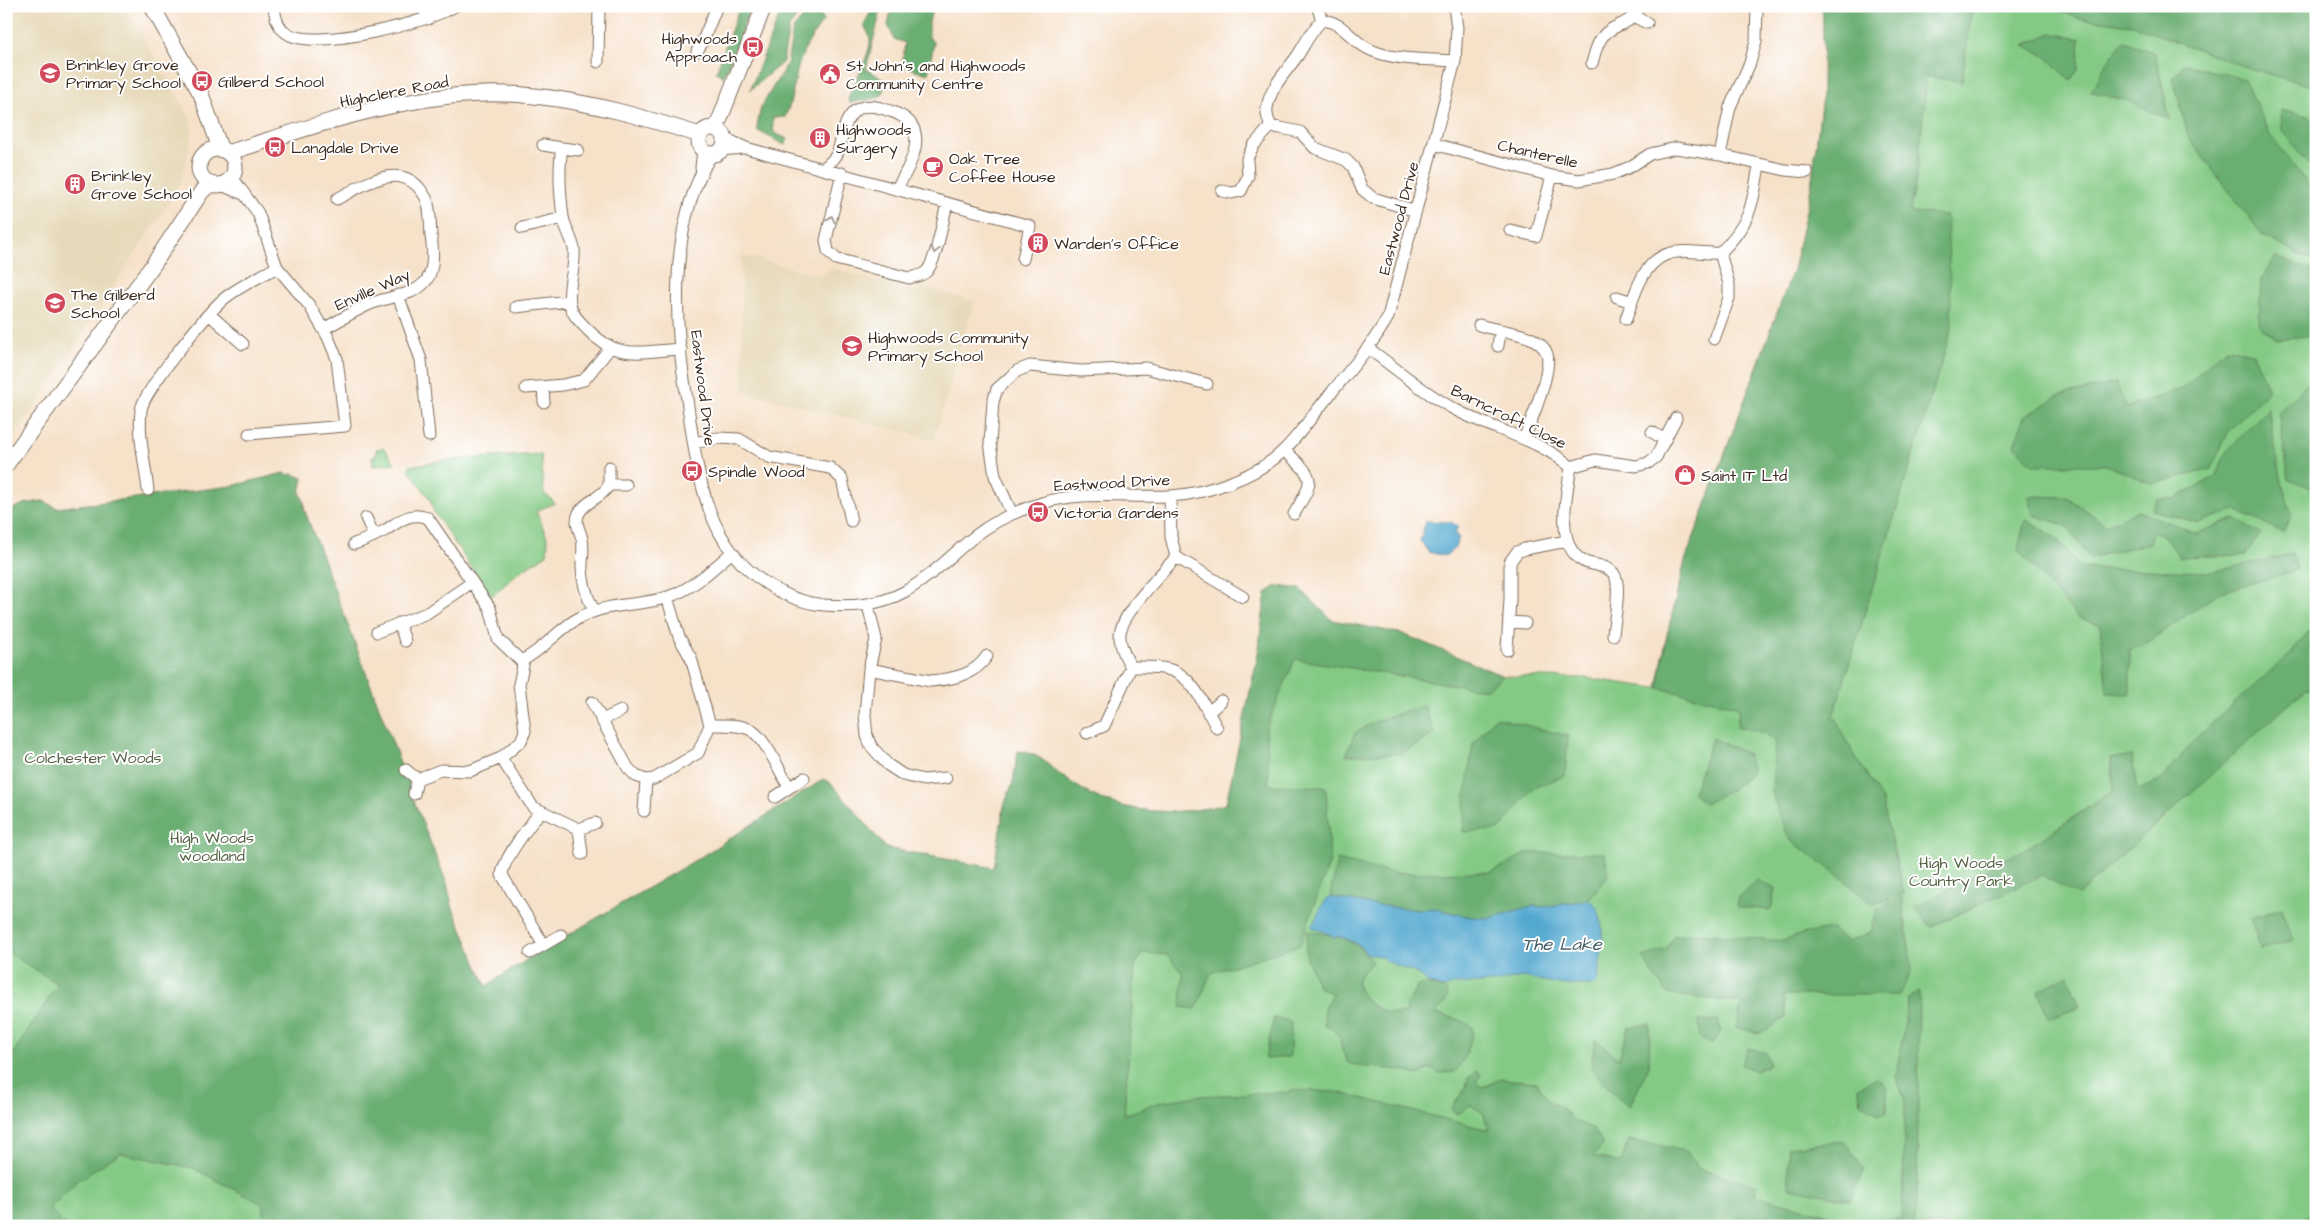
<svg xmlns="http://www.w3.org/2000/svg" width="2322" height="1232" viewBox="0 0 2322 1232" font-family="'Architects Daughter',sans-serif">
<rect width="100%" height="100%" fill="#fff"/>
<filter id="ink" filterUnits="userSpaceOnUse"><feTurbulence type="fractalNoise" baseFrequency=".02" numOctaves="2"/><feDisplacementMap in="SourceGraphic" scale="10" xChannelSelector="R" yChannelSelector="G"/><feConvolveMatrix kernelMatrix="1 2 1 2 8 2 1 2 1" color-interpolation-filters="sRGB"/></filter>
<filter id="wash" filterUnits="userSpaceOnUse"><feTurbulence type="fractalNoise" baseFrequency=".0096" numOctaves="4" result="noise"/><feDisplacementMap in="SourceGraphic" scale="20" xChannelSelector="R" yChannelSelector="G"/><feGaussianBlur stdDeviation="1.12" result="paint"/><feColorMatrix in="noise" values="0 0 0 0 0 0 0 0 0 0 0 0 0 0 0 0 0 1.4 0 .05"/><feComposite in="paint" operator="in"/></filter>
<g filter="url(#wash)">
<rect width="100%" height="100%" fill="#f6e1c9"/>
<!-- built -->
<path fill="#e7daba" d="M 6,6 L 124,6 L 191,119 L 192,136 L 181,182 L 166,207 L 6,450 Z
M 741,255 L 822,276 L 832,268 L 915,291 L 924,288 L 974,301 L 934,440 L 743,391 Z"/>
<!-- green -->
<path fill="#84ca85" stroke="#607a52" d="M 1821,6 L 2316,6 L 2316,1226 L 6,1226 L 6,512 L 24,504 L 43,501 L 57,508 L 232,486 L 284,473 L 288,475 L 292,474 L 303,478 L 300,492 L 304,503 L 304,509 L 411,794 L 447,884 L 452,906 L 486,986 L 539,952 L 699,858 L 824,779 L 833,785 L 886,848 L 994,868 L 1004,806 L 1013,782 L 1018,751 C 1045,755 1045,765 1066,779 C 1078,787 1092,796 1106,801 C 1144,815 1188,814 1226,804 L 1258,654 L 1266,593 L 1277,586 L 1300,589 L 1332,620 L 1403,634 L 1503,676 L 1586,678 L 1657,688 L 1667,635 L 1685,561 L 1793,270 L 1811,188 L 1822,97 L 1823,15 Z
M 384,448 L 395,463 L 373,466 L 372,457 L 376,456 L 376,449 Z
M 541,454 L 544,493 L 555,503 L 536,511 L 548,539 L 547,554 L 519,572 L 491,597 L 434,512 L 430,499 L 409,470 L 410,466 L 446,460 Z"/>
<!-- forest -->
<path fill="#6bae72" stroke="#536c48" d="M 740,6 L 751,6 L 724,77 L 716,72 Z
M 783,6 L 806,6 L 789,27 L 783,62 L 750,90 Z
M 813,6 L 816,6 L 815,10 L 824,20 C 812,35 801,53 797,72 C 793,87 792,103 785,117 L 772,118 L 774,133 L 788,139 L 785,145 L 758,131 L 757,126 L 761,107 L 787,64 L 793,29 Z
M 870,6 L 882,6 L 866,69 L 885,80 L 883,94 L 877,98 L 850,103 L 848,99 C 853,84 871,54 870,40 C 870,36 866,29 864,25 L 871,11 Z
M 892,6 L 933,6 L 929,22 L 929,37 L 934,43 L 928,74 L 902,66 L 905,43 L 894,39 L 888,25 Z
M 1821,6 L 1972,6 L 1962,82 L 1927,76 L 1918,167 L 1910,212 L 1947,215 L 1952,328 L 1832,720 L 1836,717 L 1842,734 L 1882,800 L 1904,894 L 1873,905 L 1837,874 L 1789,839 L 1772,794 L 1775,742 L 1764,733 L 1737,726 L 1739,707 L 1658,688 L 1667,635 L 1685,561 L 1793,270 L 1811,188 L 1822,97 L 1823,15 Z
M 2046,6 L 2316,6 L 2316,87 L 2251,69 L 2132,25 L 2078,18 Z
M 2051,33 L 2080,39 L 2078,69 L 2070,81 L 2045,56 L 2024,45 Z
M 2124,41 L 2155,53 L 2170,120 L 2129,101 L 2091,92 L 2107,62 Z
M 2184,64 L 2244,79 L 2270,135 L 2316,195 L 2316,262 L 2264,237 L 2189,139 L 2173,78 Z
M 2281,110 L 2316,118 L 2316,174 L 2282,130 Z
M 2276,257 L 2316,272 L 2316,335 L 2277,339 L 2259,326 L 2261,278 Z
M 2226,348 L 2253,353 L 2269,390 L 2229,431 L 2211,469 L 2153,484 L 2106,465 L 2034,465 L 2014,446 L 2024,417 L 2058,396 L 2116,383 L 2127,408 L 2183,388 Z
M 2316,376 L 2316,488 L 2314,489 L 2289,479 L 2278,412 Z
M 2268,408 L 2282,484 L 2292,515 L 2283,532 L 2234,510 L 2199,523 L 2152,510 L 2157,499 L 2173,499 L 2215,477 L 2227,451 Z
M 284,473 L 288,475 L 292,474 L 303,478 L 300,492 L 304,503 L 304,509 L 404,773 L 411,782 L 411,794 L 447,884 L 452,906 L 486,986 L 539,952 L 699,858 L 824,779 L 833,785 L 886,848 L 994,868 L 1004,806 L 1013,782 L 1018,751 C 1045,755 1045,765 1066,779 C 1078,787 1092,796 1106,801 C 1144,815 1188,814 1226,804 L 1258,654 L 1266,593 L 1277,586 L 1300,589 L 1332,620 L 1403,634 L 1503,676 L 1486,690 L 1295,659 L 1266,728 L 1269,785 L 1326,787 L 1330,861 L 1300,945 L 1211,973 L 1196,1009 L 1181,1007 L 1183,974 L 1167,955 L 1142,953 L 1135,966 L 1124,1115 L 1160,1102 L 1198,1096 L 1287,1092 L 1296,1090 L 1337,1092 L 1489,1130 L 1483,1113 L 1470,1105 L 1459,1113 L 1455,1113 L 1451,1109 L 1466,1087 L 1468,1078 L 1476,1071 L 1481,1074 L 1476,1083 L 1482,1087 L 1491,1084 L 1500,1079 L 1536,1082 L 1551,1103 L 1561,1107 L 1575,1121 L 1594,1129 L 1603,1145 L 1593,1156 L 1621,1163 L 1629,1140 L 1686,1151 L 1699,1169 L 1757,1185 L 1755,1196 L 1846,1219 L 1902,1219 L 1905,1100 L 1896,1077 L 1908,999 L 1919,991 L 1917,1206 L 1914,1226 L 267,1226 L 262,1204 L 193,1168 L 120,1153 L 76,1182 L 50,1208 L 65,1226 L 6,1226 L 6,1065 L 58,984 L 6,951 L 6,512 L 24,504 L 43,501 L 57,508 L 232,486 Z
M 2029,496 L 2067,497 L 2106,525 L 2138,511 L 2197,533 L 2234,519 L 2261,533 L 2246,555 L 2180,557 L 2163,535 L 2152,531 L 2150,543 L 2089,558 L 2067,526 L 2033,515 Z
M 2025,519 L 2056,538 L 2080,568 L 2211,572 L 2292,554 L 2297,570 L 2218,593 L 2143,646 L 2130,649 L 2130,694 L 2107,693 L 2100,625 L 2077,617 L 2018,550 Z
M 2316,623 L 2316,686 L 2306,689 L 2078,895 L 2042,875 L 1931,927 L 1914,908 L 2035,843 L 2113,791 L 2111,758 L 2132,756 L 2137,790 L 2160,781 L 2202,732 L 2289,655 Z
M 1422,706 L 1425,708 L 1434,734 L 1401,754 L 1346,755 L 1355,733 L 1378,720 Z
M 1495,717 L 1568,736 L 1565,776 L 1533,788 L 1499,830 L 1463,832 L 1465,799 L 1473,744 Z
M 1712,738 L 1748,754 L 1753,773 L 1732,789 L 1705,804 L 1693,793 Z
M 1526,853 L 1605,853 L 1608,876 L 1588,900 L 1544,907 L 1532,906 L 1489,918 L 1471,917 L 1431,908 L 1419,910 L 1367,904 L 1330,897 L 1337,860 L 1394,873 L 1492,872 Z
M 1757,880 L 1775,889 L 1771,910 L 1738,907 L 1737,899 Z
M 1902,897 L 1912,970 L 1900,995 L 1784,995 L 1786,1018 L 1760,1033 L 1736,1028 L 1742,1003 L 1668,994 L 1650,970 L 1643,957 L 1667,949 L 1674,936 L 1697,933 L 1783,941 L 1801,934 L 1831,929 L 1848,942 L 1871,932 L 1878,909 Z
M 2282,908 L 2293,940 L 2260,950 L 2251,918 Z
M 1308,931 C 1335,936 1356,936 1372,962 C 1368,967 1362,972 1359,977 C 1352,990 1373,1008 1384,1012 C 1392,1015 1399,1014 1407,1012 L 1405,1007 L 1418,986 L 1426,984 L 1446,990 L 1448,995 L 1444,1004 L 1435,1013 L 1460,1020 L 1473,1028 C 1471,1044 1465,1059 1455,1072 L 1438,1073 L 1435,1070 L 1429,1069 L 1418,1075 L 1400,1070 L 1356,1066 L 1348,1063 L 1342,1050 L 1340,1038 L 1332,1028 L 1324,1024 L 1325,1006 L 1333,994 L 1318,987 C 1310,960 1302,961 1308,931 Z
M 2068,975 L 2080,1007 L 2049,1019 L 2038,991 Z
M 1274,1018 L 1291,1021 L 1290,1057 L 1265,1059 Z
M 1718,1020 L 1721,1031 L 1712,1045 L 1700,1037 L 1699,1021 Z
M 1650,1024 L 1649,1066 L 1630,1106 L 1616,1096 L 1591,1068 L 1595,1039 L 1619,1059 L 1628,1028 Z
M 1748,1048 L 1766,1053 L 1769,1065 L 1755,1071 L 1741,1065 Z
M 1877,1078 L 1887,1087 L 1887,1113 L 1878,1114 L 1861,1102 L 1858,1087 Z
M 1844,1141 L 1864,1169 L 1850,1200 L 1789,1188 L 1788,1147 Z
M 2316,1210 L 2316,1226 L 2291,1226 L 2301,1222 Z"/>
<!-- water -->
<path fill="#53a8cf" stroke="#476976" d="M 1426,521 L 1451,522 L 1458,527 L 1455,532 L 1459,537 L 1455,548 L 1445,556 L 1428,552 L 1420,540 Z
M 1330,897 L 1367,904 L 1419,910 L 1431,908 L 1471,917 L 1489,918 L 1532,906 L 1544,907 L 1588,900 C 1610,908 1601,963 1597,982 L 1593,985 L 1564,985 L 1523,977 L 1492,983 L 1457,984 L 1442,988 L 1430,984 L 1414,972 L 1386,961 L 1382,957 L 1366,953 C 1359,943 1348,939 1337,936 L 1335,939 C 1330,931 1319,932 1311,926 C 1319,916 1320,904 1330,897 Z"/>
</g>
<g filter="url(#ink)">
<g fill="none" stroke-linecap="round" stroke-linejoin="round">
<!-- minor casing -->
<g stroke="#7c6a5a" stroke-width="13">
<path id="minor" d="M 274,6 C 275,18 278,29 290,35 C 320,49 427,23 455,6
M 423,6 L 428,19
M 1317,6 L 1322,20 C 1347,23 1350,42 1373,51 C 1398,61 1429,59 1455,61
M 1635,17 L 1647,23
M 697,51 L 702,43 L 717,6
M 598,62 L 599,6
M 1592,63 C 1595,54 1596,44 1603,36 C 1615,22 1631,27 1639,6
M 1271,126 C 1268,120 1266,115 1267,108 C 1270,87 1287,71 1298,55 C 1306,42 1311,31 1322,20
M 724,138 L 746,148 L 1030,226 L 1023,259
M 1434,144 L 1552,176 L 1579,180 L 1613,174 L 1630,167 L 1650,154 L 1676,148 L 1720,155 L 1785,170 L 1807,172
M 543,145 L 562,148
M 578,150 L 562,148 C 558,171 560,194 563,217 C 565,228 572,238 574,249 C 576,267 567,285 570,303 C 571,313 579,321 586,328 C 618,362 640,351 681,349
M 721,150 L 744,148
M 712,154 C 670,220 673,317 686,393 C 697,463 701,543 767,584 C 784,595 802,603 823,605 C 851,607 878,606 904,592 C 931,577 951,555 975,536 C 994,521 1016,511 1039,504 C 1080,490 1127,498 1170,496 C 1207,494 1259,476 1285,449 C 1300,434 1313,415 1327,398 C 1349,371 1371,347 1388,317 L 1455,61 L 1457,28 L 1454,6
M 1720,155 L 1730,107 L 1750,63 L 1756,41 L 1757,6
M 701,168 L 703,150
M 824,168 C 828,164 834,160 837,154 C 843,139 843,115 860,108 C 869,104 882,108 890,111 C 932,124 914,160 897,188
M 842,173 L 826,240 L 828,251 L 836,259 L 909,278 C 915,277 922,276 927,271 C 937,259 943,219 947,203
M 232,177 L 258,213 L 277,267 L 309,305 L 328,337 L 337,359 L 345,426 L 249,434
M 221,185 L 243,194
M 1222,191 L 1232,193 L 1241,191 L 1248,176 L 1247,159 L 1253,146 L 1271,126 L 1300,132 L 1315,148 L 1346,160 L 1353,167 L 1362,189 L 1373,198 L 1416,211
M 522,228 L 563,218
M 1510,230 L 1536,236 L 1552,176
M 398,295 L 421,360 L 429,436
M 1617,297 L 1632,302
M 516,307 L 569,301
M 210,315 L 243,344
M 1626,319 C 1635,293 1644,255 1677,252 C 1691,250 1705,254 1720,253 C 1751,222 1752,207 1759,165
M 1479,325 C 1495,330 1514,332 1528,337 C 1535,339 1545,347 1547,354 C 1552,372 1531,421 1524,439
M 323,329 C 339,321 354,311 370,304 C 388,296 413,297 426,281 C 435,269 433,249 431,236 C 430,225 431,208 426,198 C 404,157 365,184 337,199
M 1714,339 L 1729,298 L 1729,284 L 1720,253
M 1498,346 L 1500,332
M 1369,349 C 1397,369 1424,393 1454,409 C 1492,430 1538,438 1571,467 C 1567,492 1554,545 1583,561 C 1592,566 1607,564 1614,574 C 1622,585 1614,621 1613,635
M 543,387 L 544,402
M 526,388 L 563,385 L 584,380 L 610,348
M 1652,432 L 1665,440
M 694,443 L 718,438 L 739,439 L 769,457 L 830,468 L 842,479 L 851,521
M 1284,450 C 1316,479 1315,478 1294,514
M 609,467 L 609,485
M 1571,467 L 1595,460 L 1636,466 L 1648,463 L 1656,457 L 1676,418
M 148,490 C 145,464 138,436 141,410 C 143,392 208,311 225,298 C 240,286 260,277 277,267
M 1170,496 L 1171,537 L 1176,557 L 1243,597
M 1012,514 L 995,476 L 990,443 L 993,402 L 997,389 L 1017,371 L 1030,366 L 1081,371 L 1146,368 L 1207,384
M 366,518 L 374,536
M 354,544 C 364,541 374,536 384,531 C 399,522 409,511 428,518 L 490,608 L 498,639 L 521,661 L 523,666 L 519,684 L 525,731 L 521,741 L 501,758 L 470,771 L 441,770 L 417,779 L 406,770
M 1176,557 C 1162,574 1117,617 1120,638 C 1121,649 1126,658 1131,667 C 1143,667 1156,666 1167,669 C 1193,674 1205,708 1217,728
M 868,605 L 876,639 L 869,669 L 865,715 L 867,736 L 871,746 L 888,765 L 903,775 L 924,780 L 946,778
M 594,611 C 587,597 582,582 582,566 C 582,557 584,548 582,539 C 580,530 574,523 579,513 C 585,501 602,498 609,485 L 626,485
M 1509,622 L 1525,623
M 399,623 L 405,641
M 377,632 L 427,613 L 471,583
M 1507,650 L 1510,599 L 1510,562 L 1517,552 L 1525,549 L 1567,541
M 521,661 C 544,650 558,629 579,618 C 612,601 638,607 668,597 C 692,589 713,569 731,553
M 869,669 L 931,681 C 953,679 975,675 987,656
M 592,702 L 628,768 L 636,776 L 646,780 L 644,811
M 1208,713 L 1221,701
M 602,720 L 621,711
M 710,725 C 722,725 737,724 749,729 C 764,735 780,772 789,787
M 1087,733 L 1104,726 L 1131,667
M 501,758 L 533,807 L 579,829 L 595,823
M 646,780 L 654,779 L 698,753 L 710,725 L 691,658 L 679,637 L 667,597
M 414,794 L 417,779
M 775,797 L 804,778
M 540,812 C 529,826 503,859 502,875 L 543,944
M 579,829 L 582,854
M 530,953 L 561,935"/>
</g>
<!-- tertiary casing -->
<g stroke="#7c6a5a" stroke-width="17">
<path id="tertiary" d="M 152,6 L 201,94 L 220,148
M699 141a13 13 0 1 1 26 0a13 13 0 1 1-26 0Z
M 716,129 L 764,6
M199 167a18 18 0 1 1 36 0a18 18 0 1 1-36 0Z
M 230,152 C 328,122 430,84 534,96 C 592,102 646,118 700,135
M 6,465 L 153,265 L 202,191 L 211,184"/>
</g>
<!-- minor -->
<use href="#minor" stroke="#fff" stroke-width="11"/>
<!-- tertiary -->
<use href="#tertiary" stroke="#fff" stroke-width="15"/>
</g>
<!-- one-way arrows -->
<defs><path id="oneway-chevron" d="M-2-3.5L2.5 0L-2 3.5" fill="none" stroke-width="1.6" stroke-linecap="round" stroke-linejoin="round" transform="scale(1.25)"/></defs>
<g stroke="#a79f9a">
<use href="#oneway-chevron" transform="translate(831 219) rotate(-76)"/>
<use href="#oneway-chevron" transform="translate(935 250) rotate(105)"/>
</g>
</g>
<!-- icons -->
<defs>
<g id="bus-disc" transform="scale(1.125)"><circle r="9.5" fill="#d1495b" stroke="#fff"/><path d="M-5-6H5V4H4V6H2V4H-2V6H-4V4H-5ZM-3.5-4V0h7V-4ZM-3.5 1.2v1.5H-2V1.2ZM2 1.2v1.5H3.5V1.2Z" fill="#fff"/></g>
<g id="school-disc" transform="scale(1.125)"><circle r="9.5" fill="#d1495b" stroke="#fff"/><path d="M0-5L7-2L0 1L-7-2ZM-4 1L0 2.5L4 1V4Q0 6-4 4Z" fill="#fff"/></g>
<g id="civic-disc" transform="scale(1.125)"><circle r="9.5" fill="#d1495b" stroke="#fff"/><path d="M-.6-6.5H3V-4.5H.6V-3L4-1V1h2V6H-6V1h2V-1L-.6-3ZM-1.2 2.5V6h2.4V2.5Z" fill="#fff"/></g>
<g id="building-disc" transform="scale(1.125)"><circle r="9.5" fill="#d1495b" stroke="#fff"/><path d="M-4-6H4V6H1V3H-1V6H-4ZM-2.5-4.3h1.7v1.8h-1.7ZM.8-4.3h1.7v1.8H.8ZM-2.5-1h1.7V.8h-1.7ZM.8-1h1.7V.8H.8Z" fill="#fff"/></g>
<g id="cafe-disc" transform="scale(1.125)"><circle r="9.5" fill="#d1495b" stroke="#fff"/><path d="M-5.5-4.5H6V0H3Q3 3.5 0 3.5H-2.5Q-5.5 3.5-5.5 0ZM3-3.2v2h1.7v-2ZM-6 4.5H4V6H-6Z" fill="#fff"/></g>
<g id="shop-disc" transform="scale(1.125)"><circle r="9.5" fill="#d1495b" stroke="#fff"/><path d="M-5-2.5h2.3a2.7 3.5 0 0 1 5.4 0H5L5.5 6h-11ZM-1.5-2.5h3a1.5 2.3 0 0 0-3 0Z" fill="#fff"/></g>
</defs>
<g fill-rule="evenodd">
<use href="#bus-disc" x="753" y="47"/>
<use href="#school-disc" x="50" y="73"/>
<use href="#civic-disc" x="830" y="74"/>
<use href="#bus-disc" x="202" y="81"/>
<use href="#building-disc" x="820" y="138"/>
<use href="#bus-disc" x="275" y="147"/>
<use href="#cafe-disc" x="933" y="167"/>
<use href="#building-disc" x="75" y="184"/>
<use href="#building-disc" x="1038" y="243"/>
<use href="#school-disc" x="55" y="303"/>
<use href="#school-disc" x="852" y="346"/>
<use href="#bus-disc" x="692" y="471"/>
<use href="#shop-disc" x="1685" y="475"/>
<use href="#bus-disc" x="1038" y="512"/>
</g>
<g text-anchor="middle" stroke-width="4" stroke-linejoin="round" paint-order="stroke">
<!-- poi labels -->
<g font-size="16" fill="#3b2a1e" stroke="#fff" text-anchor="start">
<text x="737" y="44" text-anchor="end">Highwoods<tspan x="737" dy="18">Approach</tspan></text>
<text x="66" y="70">Brinkley Grove<tspan x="66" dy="18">Primary School</tspan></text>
<text x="846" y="71">St John's and Highwoods<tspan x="846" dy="18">Community Centre</tspan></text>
<text x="218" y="87">Gilberd School</text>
<text x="836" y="135">Highwoods<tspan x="836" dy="18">Surgery</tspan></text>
<text x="291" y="153">Langdale Drive</text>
<text x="949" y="164">Oak Tree<tspan x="949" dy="18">Coffee House</tspan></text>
<text x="91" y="181">Brinkley<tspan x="91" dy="18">Grove School</tspan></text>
<text x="1054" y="249">Warden's Office</text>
<text x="71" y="300">The Gilberd<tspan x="71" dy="18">School</tspan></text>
<text x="868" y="343">Highwoods Community<tspan x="868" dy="18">Primary School</tspan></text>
<text x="708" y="477">Spindle Wood</text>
<text x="1701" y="481">Saint IT Ltd</text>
<text x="1054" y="518">Victoria Gardens</text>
</g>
<!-- street labels -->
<g font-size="16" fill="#3b2a1e" stroke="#fff">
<text transform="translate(394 91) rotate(-11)" y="6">Highclere Road</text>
<text transform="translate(1538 153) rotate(13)" y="6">Chanterelle</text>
<text transform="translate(1398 218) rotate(-75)" y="6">Eastwood Drive</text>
<text transform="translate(372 289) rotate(-24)" y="6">Enville Way</text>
<text transform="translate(704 388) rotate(83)" y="6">Eastwood Drive</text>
<text transform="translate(1509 416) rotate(26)" y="6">Barncroft Close</text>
<text transform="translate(1112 482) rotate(-3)" y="6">Eastwood Drive</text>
</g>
<!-- park labels -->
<g font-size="16" fill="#556242" stroke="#fff">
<text x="93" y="763">Colchester Woods</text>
<text x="212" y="843">High Woods<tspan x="212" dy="18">woodland</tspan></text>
<text x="1961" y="868">High Woods<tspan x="1961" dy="18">Country Park</tspan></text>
</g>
<!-- water labels -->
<g font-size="18" font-style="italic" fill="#455c65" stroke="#fff">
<text x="1562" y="950">The Lake</text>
</g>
</g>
<!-- margin -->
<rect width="2322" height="1232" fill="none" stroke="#fff" stroke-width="25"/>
</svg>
